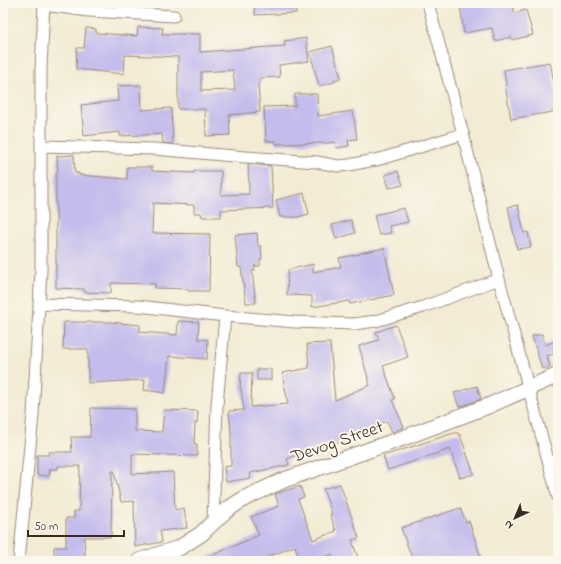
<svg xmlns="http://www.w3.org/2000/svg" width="561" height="564" viewBox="0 0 561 564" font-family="'Indie Flower',sans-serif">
<rect width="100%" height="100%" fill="#fbf7ec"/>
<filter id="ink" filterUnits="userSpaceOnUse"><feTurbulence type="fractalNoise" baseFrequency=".025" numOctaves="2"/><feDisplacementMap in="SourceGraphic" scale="8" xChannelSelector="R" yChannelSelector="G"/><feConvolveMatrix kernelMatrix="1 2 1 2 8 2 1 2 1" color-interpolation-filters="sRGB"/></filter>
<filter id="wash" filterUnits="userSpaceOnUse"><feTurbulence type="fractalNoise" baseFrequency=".012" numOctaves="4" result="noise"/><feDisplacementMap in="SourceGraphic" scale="16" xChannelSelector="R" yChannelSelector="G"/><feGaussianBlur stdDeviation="0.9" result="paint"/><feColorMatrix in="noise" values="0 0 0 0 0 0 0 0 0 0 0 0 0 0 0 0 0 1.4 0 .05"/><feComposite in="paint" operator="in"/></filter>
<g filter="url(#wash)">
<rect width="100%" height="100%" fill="#f3ebd4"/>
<g id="blocks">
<!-- building -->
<path fill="#c4bcec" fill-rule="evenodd" d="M 254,3 L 295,3 L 296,13 L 255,15 Z
M 469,3 L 512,3 L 515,13 L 526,10 L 533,35 L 512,40 L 511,37 L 495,41 L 492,28 L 464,33 L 460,5 Z
M 138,27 L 163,28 L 162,34 L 200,34 L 200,52 L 285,46 L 284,41 L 306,38 L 309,61 L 279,65 L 280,77 L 260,78 L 260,84 L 258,84 L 260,112 L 229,115 L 230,135 L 206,136 L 205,109 L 178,109 L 178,57 L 125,55 L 124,74 L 76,69 L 77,48 L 84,48 L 86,28 L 96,29 L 96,33 L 137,36 ZM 233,70 L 235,90 L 201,91 L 201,72 Z
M 332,46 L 341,78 L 334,80 L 335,82 L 319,86 L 310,52 Z
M 550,62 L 555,88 L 556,88 L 558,100 L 558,111 L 511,119 L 505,85 L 506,85 L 504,70 Z
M 141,85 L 142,110 L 171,108 L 173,144 L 163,143 L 162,134 L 120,136 L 120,132 L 84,136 L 81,105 L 118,101 L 117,86 Z
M 295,94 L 317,94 L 318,116 L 353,111 L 357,139 L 348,140 L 349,146 L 336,148 L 335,142 L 327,143 L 276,144 L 276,141 L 266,141 L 264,107 L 295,106 Z
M 74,155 L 75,173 L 79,173 L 79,175 L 127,179 L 127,167 L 152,167 L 152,171 L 194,173 L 194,171 L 221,171 L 221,195 L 249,194 L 248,164 L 271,166 L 273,208 L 221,210 L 221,217 L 202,217 L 201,213 L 194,213 L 194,205 L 153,203 L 152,233 L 210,234 L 209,291 L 188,291 L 188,289 L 155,288 L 155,284 L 111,283 L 111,293 L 84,292 L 84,289 L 56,288 L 56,172 L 58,172 L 57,156 Z
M 398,171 L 403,185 L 389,188 L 385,175 Z
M 304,193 L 309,214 L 298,217 L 280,217 L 276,200 Z
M 518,205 L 524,233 L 528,232 L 531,247 L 517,249 L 508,207 Z
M 404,208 L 408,222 L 389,226 L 391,233 L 379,235 L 374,215 Z
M 351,220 L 355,233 L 336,239 L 332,225 Z
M 257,233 L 258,246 L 261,246 L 262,259 L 260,259 L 260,266 L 254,266 L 255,270 L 252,271 L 256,303 L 246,303 L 241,267 L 238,267 L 235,235 Z
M 384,248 L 394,295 L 350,304 L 349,301 L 312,307 L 312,296 L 287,295 L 288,270 L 313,264 L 313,272 L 341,267 L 339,258 L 360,254 L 360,253 Z
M 178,321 L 199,322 L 198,339 L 208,340 L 207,359 L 169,356 L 165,393 L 144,390 L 145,380 L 88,383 L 88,349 L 63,349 L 64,322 L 110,322 L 140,325 L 140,332 L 177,335 Z
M 396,325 L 408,357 L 383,366 L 395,399 L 392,400 L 404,427 L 392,432 L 387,421 L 330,446 L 328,444 L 287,459 L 289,465 L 250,473 L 251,478 L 226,482 L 224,467 L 231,466 L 231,433 L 229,411 L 244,410 L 241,389 L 240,389 L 241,373 L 252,373 L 251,407 L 288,404 L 282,373 L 309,368 L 307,344 L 330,343 L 335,400 L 370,385 L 359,346 L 379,340 L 376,332 Z
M 542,334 L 545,345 L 558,340 L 558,352 L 547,356 L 550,367 L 542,369 L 532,336 Z
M 257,369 L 271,369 L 271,380 L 257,380 Z
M 477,386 L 481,399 L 459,407 L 454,393 Z
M 91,408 L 135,409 L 135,431 L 162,432 L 164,410 L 198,411 L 197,423 L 195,423 L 194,444 L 197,444 L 197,456 L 132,454 L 132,474 L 173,472 L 175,510 L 184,508 L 187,528 L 160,531 L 162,542 L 135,547 L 134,501 L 121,502 L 114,471 L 112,471 L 111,537 L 84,537 L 85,559 L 54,559 L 54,547 L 66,547 L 66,518 L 74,518 L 74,511 L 79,511 L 80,466 L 58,466 L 58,469 L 50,469 L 49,476 L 37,475 L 37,455 L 49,455 L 49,452 L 72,452 L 71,437 L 90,437 Z
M 454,433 L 458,433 L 459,435 L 460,435 L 474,474 L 460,478 L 450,449 L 388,470 L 383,456 Z
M 340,484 L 359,538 L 352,540 L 359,561 L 334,561 L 332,554 L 314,561 L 300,561 L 295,546 L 265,558 L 266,561 L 199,561 L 259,535 L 251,517 L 279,506 L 275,494 L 300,486 L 304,497 L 298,499 L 313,540 L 336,531 L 330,514 L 332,514 L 323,489 Z
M 460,508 L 466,522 L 469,521 L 482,561 L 413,561 L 401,528 Z"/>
</g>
</g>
<g filter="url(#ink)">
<use href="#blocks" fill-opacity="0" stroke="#978a79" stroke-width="1"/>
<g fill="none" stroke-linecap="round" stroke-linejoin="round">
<!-- street casing -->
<g stroke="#978a79" stroke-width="13">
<path id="street" d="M 428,3 L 463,134 L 499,279 L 558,497
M 44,5 L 89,11 L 174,16
M 41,146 L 154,149 L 245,157 L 317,162 L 338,166 L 349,165 L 380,159 L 463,134
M 39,304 L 138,306 L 225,316 L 295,322 L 354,324 L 376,321 L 423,307 L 499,279
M 213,523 L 217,405 L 225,316
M 19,561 L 33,415 L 41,270 L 41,69 L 44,3"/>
</g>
<!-- secondary casing -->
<g stroke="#978a79" stroke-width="17">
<path id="secondary" d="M 139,561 L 179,548 L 201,534 L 225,511 L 245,498 L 284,480 L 403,438 L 488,406 L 558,375"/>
</g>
<!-- street -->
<use href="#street" stroke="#fff" stroke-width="11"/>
<!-- secondary -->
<use href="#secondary" stroke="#fff" stroke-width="15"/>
</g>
</g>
<g text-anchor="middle" stroke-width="4" stroke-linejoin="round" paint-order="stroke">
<!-- street labels -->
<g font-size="18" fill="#3b2a1e" stroke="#fbf7ec">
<text transform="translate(337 441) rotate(-19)" y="6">Devog Street</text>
</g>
</g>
<!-- margin -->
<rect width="561" height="564" fill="none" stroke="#fbf7ec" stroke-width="16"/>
<!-- north arrow -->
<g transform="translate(515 518) rotate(224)" stroke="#fbf7ec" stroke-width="3" paint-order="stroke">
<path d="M0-3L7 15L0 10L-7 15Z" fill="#3b2a1e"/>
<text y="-6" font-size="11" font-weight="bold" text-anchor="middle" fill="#3b2a1e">N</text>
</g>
<!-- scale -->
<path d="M28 530v6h96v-6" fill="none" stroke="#3b2a1e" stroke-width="2"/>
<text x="34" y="530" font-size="12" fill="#3b2a1e" stroke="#fbf7ec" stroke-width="3" paint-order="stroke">50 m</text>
</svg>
